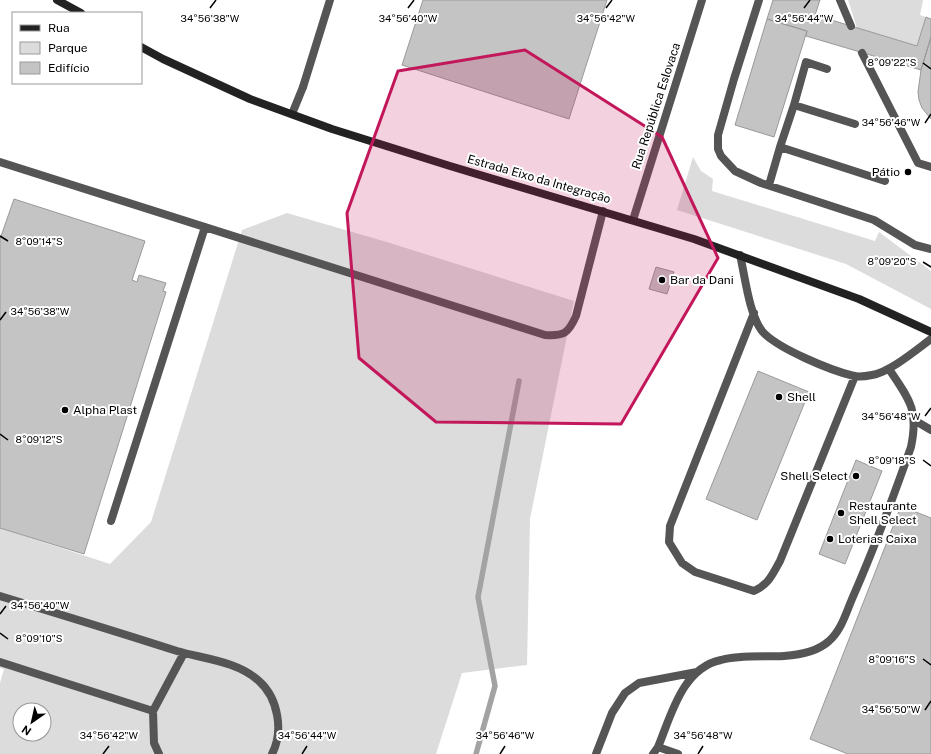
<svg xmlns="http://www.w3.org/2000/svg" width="931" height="754" viewBox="0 0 931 754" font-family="'Public Sans',sans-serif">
<rect width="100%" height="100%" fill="#fff"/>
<!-- green -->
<path fill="#dcdcdc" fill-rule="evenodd" d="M 848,0 L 923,0 L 920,15 L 926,17 L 917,46 L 857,28 Z
M 693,157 L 701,171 L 713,179 L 712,191 L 875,241 L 879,232 L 931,271 L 931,309 L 846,264 L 677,210 Z
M 287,213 L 390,243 L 574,301 L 530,519 L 527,665 L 462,673 L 436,754 L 0,754 L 0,683 L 4,669 L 0,668 L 0,528 L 110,564 L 151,522 L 242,230 ZM 20,710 L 44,710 L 44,734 L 20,734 Z"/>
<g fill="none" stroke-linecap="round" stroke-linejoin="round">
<!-- stream -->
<path stroke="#a3a3a3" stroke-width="5.5" d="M 476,754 L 495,686 L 478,597 L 519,381"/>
</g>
<!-- building -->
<path fill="#c4c4c4" stroke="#999" d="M 423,0 L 607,0 L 569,119 L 402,65 Z
M 773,0 L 820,0 L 815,15 L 917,46 L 926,17 L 931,19 L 931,37 L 921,70 L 806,36 L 807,31 L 767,19 Z
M 767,19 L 807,31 L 774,137 L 735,125 Z
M 931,37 L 931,119 L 922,108 L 919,100 L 918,92 L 921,70 Z
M 14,199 L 145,241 L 132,280 L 137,282 L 139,275 L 166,283 L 163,291 L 166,292 L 84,554 L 0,528 L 0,239 Z
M 656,267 L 674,272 L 667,294 L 649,289 Z
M 758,371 L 809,392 L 757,520 L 706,499 Z
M 856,460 L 882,471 L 845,564 L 819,554 Z
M 901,506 L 931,518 L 931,754 L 848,754 L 810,739 Z"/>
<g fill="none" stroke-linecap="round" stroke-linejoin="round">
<!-- service -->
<path stroke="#555" stroke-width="8" d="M 759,0 L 734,79 L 718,135 L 718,149 L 721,156 L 735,171 L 761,183 L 874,220 L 915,245 L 931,249
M 840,0 L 851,26
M 862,53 L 918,163 L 931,167
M 303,87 L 330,0
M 794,105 L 806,62 L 827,69
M 780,147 L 794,105 L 855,124
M 0,162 L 545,335 C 564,336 568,334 576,316 L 603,211
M 769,185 L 780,147 L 885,181
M 633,220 L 702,0
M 740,255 C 745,276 749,314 762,331 C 776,348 832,371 854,376 C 859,377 867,376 872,375 C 890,372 916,350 931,339
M 754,313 L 670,526 L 669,542 L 682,563 L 695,572 L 754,591 C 769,584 772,575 780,561 L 855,376
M 914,420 L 931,430
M 111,521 L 205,227
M 0,596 C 59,614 118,632 177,651 C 204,659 237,661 259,681 C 278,698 284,731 272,754
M 0,662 L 153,711 L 184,653
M 153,711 L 154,743 L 159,754
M 658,747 L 678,754
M 596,754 L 612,713 L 625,693 L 639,683 L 697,672
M 653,754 L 658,747 C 671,716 682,668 721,660 C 739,655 764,657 784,656 C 799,655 817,652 829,641 C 841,631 846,613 852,599 C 874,549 893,498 911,447 C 919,409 909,399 889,369"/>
<!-- minor -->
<path stroke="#555" stroke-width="8" d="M 292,114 L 303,87"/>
<!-- secondary -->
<path stroke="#222" stroke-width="8" d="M 57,0 L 81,13
M 141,47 L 163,59 L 250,99 L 332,129 L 450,166 L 694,239 L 859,299 L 931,332"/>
</g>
<!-- marked area -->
<path fill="#c2185b" fill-opacity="0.2" stroke="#c2185b" stroke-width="3" stroke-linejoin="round" d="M 525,50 L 662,137 L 718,258 L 621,424 L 436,422 L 359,358 L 347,213 L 398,71 Z"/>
<!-- ticks -->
<path fill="none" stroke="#000" stroke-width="1.5" d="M 210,8 L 216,0M 408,8 L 414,0M 606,8 L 612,0M 804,8 L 810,0M 923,63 L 931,69M 925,123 L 931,114M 0,236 L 8,241M 923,262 L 931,267M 0,320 L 6,312M 925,416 L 931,408M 0,434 L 8,440M 923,460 L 931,466M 0,614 L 6,606M 0,633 L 8,639M 923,659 L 931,665M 925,710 L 931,701M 103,754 L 109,746M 302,754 L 307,746M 500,754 L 505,746M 698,754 L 703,746"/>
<!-- markers -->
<g fill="#000" stroke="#fff" stroke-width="1.5">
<circle cx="908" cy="172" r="4"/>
<circle cx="662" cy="280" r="4"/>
<circle cx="779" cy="397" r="4"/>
<circle cx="65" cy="410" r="4"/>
<circle cx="856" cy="476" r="4"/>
<circle cx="841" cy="513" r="4"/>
<circle cx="830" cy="539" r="4"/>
</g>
<g text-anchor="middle" stroke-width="4" stroke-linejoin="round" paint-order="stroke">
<!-- street labels -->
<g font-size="12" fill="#000" stroke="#fff">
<text transform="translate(656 106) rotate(-72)" y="4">Rua República Eslovaca</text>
<text transform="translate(539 179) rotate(16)" y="4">Estrada Eixo da Integração</text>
</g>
<!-- poi labels -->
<g font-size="12" fill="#000" stroke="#fff" text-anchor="start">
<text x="900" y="176" text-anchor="end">Pátio</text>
<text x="670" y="284">Bar da Dani</text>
<text x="787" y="401">Shell</text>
<text x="73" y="414">Alpha Plast</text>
<text x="848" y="480" text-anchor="end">Shell Select</text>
<text x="849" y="510">Restaurante<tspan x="849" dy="14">Shell Select</tspan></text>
<text x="838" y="543">Loterias Caixa</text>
</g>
</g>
<g font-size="10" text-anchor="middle" fill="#000" stroke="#fff" stroke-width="4" stroke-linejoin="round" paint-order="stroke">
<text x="210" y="22">34°56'38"W</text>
<text x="408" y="22">34°56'40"W</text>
<text x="606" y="22">34°56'42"W</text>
<text x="804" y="22">34°56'44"W</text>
<text x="892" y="66">8°09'22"S</text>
<text x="891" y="126">34°56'46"W</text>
<text x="39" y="245">8°09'14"S</text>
<text x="892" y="265">8°09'20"S</text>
<text x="40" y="315">34°56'38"W</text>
<text x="891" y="420">34°56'48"W</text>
<text x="39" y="443">8°09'12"S</text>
<text x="892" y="464">8°09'18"S</text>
<text x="40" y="609">34°56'40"W</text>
<text x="39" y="642">8°09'10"S</text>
<text x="892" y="663">8°09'16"S</text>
<text x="891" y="713">34°56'50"W</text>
<text x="109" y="739">34°56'42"W</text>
<text x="307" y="739">34°56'44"W</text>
<text x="505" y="739">34°56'46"W</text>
<text x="703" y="739">34°56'48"W</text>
</g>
<!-- legend -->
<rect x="12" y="12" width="130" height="72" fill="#ffffff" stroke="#999999"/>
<rect x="20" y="25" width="20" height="6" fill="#222222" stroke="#999999"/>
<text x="48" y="32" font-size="12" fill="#000000">Rua</text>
<rect x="20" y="42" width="20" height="12" fill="#dcdcdc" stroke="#999999"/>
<text x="48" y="52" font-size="12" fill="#000000">Parque</text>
<rect x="20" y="62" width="20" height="12" fill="#c4c4c4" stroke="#999999"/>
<text x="48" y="72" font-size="12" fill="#000000">Edifício</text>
<!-- north arrow -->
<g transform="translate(32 722) rotate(214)"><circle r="19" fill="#ffffff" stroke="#999999"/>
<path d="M0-3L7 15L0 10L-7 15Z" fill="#000000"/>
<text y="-6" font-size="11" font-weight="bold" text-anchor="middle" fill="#000000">N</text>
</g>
</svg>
